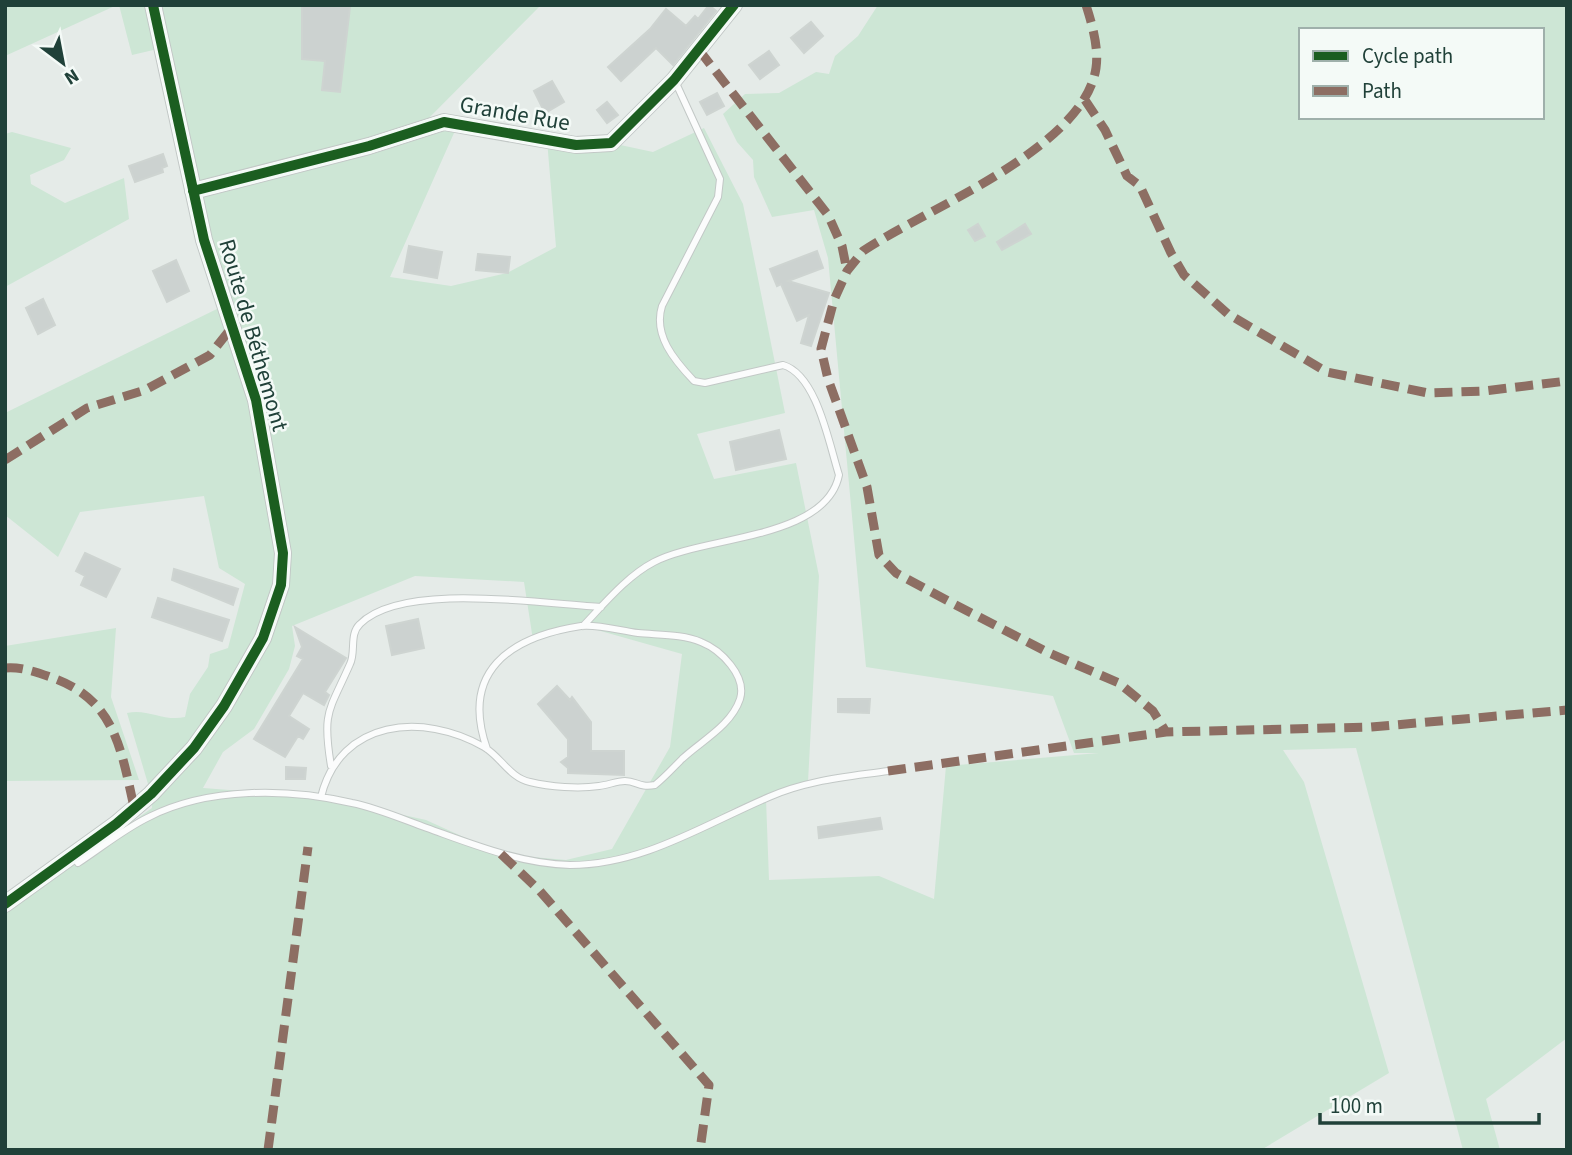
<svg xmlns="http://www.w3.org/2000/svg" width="1572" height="1155" viewBox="0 0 1572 1155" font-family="'Source Sans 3',sans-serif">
<rect width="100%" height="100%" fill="#e5ebe8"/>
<!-- green -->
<path fill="#cde6d5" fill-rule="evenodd" d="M 5,5 L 117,5 L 5,56 Z
M 119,5 L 541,5 L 418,129 L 458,124 L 390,277 L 451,286 L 507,273 L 556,247 L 547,140 L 611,143 L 653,152 L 704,128 L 743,204 L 785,413 L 697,434 L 714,479 L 796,463 L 819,576 L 808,782 L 721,813 L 766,799 L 769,880 L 879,876 L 934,899 L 946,766 L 1099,753 L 1074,753 L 1053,696 L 866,667 L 828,258 L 814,210 L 772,217 L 754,177 L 753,160 L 737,142 L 723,114 L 745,94 L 779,93 L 816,72 L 829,74 L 835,56 L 858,36 L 878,5 L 1567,5 L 1567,1038 L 1486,1099 L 1500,1150 L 1463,1150 L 1356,748 L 1283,750 L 1304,782 L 1389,1073 L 1261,1150 L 5,1150 L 5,912 L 152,808 L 151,794 L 127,713 C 147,708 164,722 185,717 L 190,694 L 208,667 L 210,654 L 228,648 L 245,584 L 219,568 L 204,496 L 80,512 L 58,557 L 5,515 L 5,413 L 225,305 L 162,48 L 132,55 ZM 1301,30 L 1542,30 L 1542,117 L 1301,117 ZM 415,576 L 524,582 L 533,640 L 583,626 L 682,654 L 670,747 L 612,849 L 566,860 L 501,854 L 426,820 L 321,797 L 203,788 L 223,752 L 254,729 L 289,669 L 295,646 L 292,626 Z
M 12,132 L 71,148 L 64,160 L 30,175 L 31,184 L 65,203 L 124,178 L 129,219 L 5,287 L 5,134 Z
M 116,628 L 111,697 L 139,780 L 5,781 L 5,646 Z"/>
<!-- building -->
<path fill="#ccd2d0" stroke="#ced4d1" stroke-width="2" d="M 302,5 L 350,7 L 340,92 L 322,90 L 325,61 L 302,59 Z
M 709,5 L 716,11 L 673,65 L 656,48 L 621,81 L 608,67 L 650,29 L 666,9 L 686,26 L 695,16 L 698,19 Z
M 811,22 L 823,36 L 804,53 L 791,38 Z
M 769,51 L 779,65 L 760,79 L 749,65 Z
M 552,81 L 564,102 L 545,113 L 534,91 Z
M 717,93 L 724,106 L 707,115 L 700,102 Z
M 607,102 L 618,115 L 607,123 L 597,110 Z
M 163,154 L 167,166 L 162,168 L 163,172 L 135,182 L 129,166 Z
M 978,224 L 985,236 L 975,241 L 968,230 Z
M 1025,224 L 1031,234 L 1002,250 L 997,242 Z
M 409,246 L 442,252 L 437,278 L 404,272 Z
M 817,251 L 823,268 L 788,281 L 829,293 L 811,346 L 801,343 L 809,315 L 797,321 L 781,284 L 777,286 L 770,269 Z
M 478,254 L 510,257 L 508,273 L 476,270 Z
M 176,260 L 189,291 L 167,302 L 153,271 Z
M 43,299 L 55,325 L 38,334 L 26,308 Z
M 779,430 L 786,459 L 736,470 L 730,442 Z
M 85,553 L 120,569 L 106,597 L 81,585 L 85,576 L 76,571 Z
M 174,569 L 238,589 L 233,605 L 172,580 Z
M 158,598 L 229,620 L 222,641 L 152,617 Z
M 418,619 L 424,648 L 392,655 L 386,626 Z
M 295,627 L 346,658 L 325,692 L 329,695 L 324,705 L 303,693 L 289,716 L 309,729 L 303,739 L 298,736 L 285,757 L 254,739 L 303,659 L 297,656 L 302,647 Z
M 557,686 L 570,700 L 572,697 L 591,722 L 591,751 L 624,751 L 624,775 L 568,773 L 568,768 L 561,762 L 568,757 L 568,739 L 538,704 Z
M 838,699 L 870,699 L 869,713 L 838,712 Z
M 286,767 L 306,768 L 305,779 L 286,779 Z
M 880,818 L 882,829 L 819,838 L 818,827 Z"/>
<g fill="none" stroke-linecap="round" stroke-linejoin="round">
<!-- service casing -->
<g stroke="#c2c8c6" stroke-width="8">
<path id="service" d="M 583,626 C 604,604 627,576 654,562 C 703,536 826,540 839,475 C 829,444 817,375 783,365 L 705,383 L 694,381 C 674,360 653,335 662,306 L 718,197 L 720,179 L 675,81
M 331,766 C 322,711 329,712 350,664 C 356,652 349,634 360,624 C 402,581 544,604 601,607
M 321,797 C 340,719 423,712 484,747 C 501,757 510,778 530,782 C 550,787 579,789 599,786 C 608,785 617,781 625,781 C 637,781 639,788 655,785 C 665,777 673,768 682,759 C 701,741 731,726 740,699 C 747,676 721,650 701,642 C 683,634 658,635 638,633 C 621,631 598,624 581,626 C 509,637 460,672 487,749
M 75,856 L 78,863 C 101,848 124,829 149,817 C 208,787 288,788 352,803 C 377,808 402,819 427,828 C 472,844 521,864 570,865 C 643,865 705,824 769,797 C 807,780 847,777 888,771"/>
</g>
<!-- tertiary casing -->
<g stroke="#c2c8c6" stroke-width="18">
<path id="tertiary" d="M 193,191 L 369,146 L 444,122 L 576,145 L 611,143 L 674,80 L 734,5
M 5,904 L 116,824 L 151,794 L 194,748 L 224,706 L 263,638 L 281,585 L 283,553 L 256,400 L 204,240 L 153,5"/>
</g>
<!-- service -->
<use href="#service" stroke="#fbfcfc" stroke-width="6"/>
<!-- tertiary -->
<use href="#tertiary" stroke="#fbfcfc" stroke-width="16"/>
<!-- quiet -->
<path stroke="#8d6e63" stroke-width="9" stroke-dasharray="18 9" stroke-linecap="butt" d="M 1086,5 C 1092,24 1099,48 1096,68 C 1084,149 925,209 863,251 L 847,271 L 834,300 L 821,349 L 828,379 L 867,487 L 879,555 L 896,573 L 954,604 L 1049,653 L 1119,683 L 1153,711 L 1166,732
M 699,50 L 828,215 L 842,246 L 847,271
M 1085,100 L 1105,130 L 1127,176 L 1140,186 L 1171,253 L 1184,275 L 1228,314 L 1327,372 L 1428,393 L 1484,391 L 1567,381
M 5,460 L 87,408 L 145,390 L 210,355 L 232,327
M 5,668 C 20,666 39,673 53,678 C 115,700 121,749 134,807
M 888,771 L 1166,732 L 1371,727 L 1567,710
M 501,854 L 539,890 L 709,1085 L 700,1150
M 268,1150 L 308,847"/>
<!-- cycleway casing -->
<g stroke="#f4faf7" stroke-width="15">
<path id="cycleway" d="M 193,191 L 369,146 L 444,122 L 576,145 L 611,143 L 674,80 L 734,5
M 5,904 L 116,824 L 151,794 L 194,748 L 224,706 L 263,638 L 281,585 L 283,553 L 256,400 L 204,240 L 153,5"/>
</g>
<!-- cycleway -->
<use href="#cycleway" stroke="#1b5e20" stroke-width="10"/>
</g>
<g text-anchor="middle" stroke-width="5" stroke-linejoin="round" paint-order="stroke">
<!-- street labels -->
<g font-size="23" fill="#204139" stroke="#f4faf7">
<text transform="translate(515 113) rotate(10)" y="8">Grande Rue</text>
<text transform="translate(254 335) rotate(74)" y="8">Route de Béthemont</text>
</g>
</g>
<!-- border -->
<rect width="1572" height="1155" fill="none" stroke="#204139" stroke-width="14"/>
<!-- legend -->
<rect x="1299" y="28" width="245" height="91" fill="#f4faf7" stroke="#9fb0ab" stroke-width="2"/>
<rect x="1313" y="51" width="35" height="10" fill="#1b5e20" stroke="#9fb0ab" stroke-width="2"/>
<text x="1362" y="63" font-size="21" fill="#204139">Cycle path</text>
<rect x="1313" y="86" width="35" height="10" fill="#8d6e63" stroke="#9fb0ab" stroke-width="2"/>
<text x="1362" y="98" font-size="21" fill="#204139">Path</text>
<!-- north arrow -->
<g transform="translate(63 63) rotate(148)" stroke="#f4faf7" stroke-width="5" paint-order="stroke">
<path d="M0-5L12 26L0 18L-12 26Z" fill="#204139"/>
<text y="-10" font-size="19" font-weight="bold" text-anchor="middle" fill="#204139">N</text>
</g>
<!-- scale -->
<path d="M1320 1113v10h219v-10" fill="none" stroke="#204139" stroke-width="3.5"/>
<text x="1330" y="1113" font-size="21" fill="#204139" stroke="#f4faf7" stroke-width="5" paint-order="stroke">100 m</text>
</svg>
